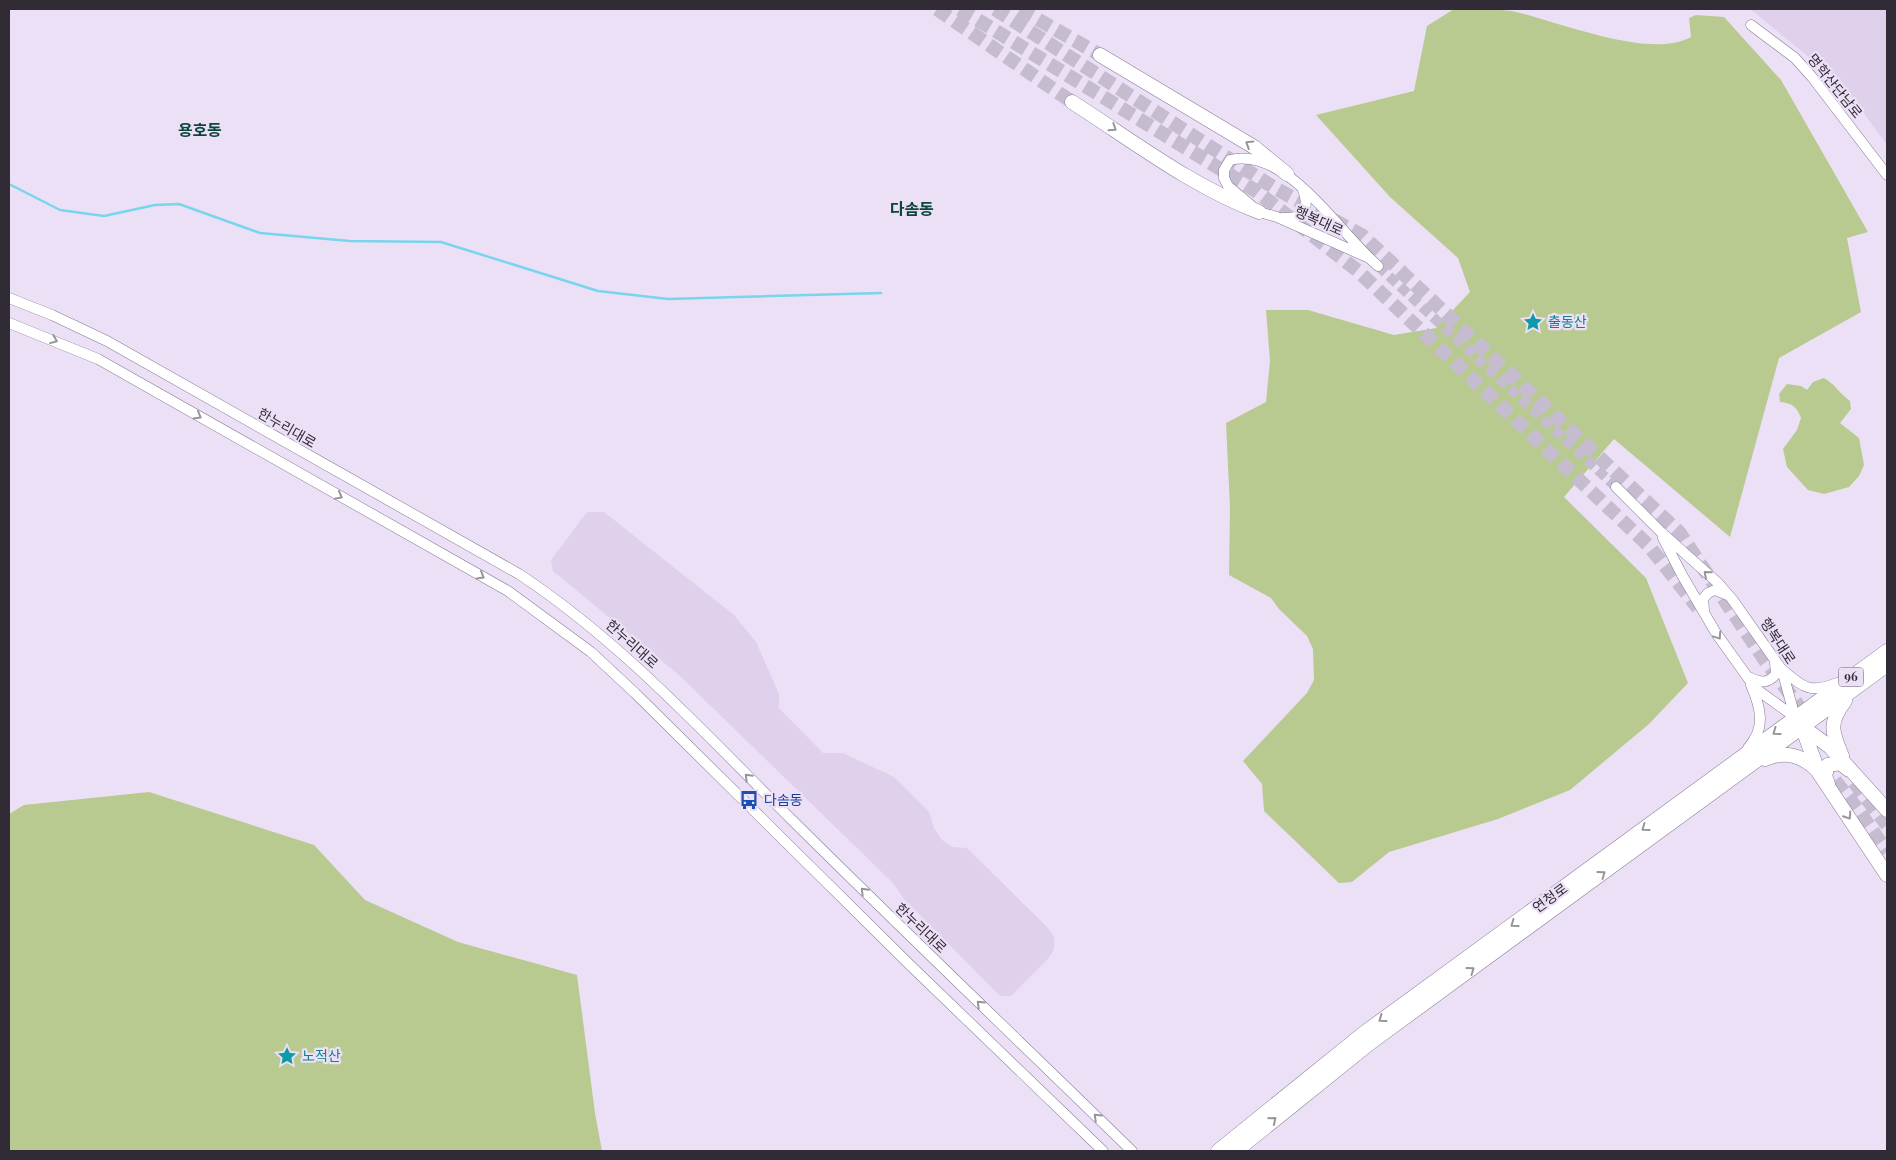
<svg xmlns="http://www.w3.org/2000/svg" width="1896" height="1160" viewBox="0 0 1896 1160" font-family="'Playfair Display','Noto Sans KR',serif">
<rect width="100%" height="100%" fill="#ece0f7"/>
<!-- built -->
<path fill="#dfd0ec" d="M 1750,9 L 1887,9 L 1887,145 L 1843,85 Z
M 587,512 L 604,512 L 734,615 L 756,642 L 779,694 L 779,708 L 823,753 L 843,753 L 894,777 L 929,812 L 934,828 L 942,840 L 953,847 L 967,848 L 1047,927 L 1054,937 L 1054,949 L 1048,959 L 1011,996 L 1000,996 L 904,899 L 893,883 L 680,676 L 553,571 L 551,560 Z"/>
<!-- green -->
<path fill="#b8ca90" d="M 1454,9 C 1474,10 1497,8 1516,12 C 1560,22 1651,60 1691,37 L 1689,18 L 1696,15 L 1724,17 L 1781,80 L 1868,232 L 1847,238 L 1861,312 L 1779,358 L 1730,537 L 1614,439 L 1564,497 L 1646,578 L 1688,683 L 1649,724 L 1570,790 L 1498,819 L 1389,852 L 1352,882 L 1339,883 L 1264,811 L 1262,784 L 1243,761 L 1307,693 L 1314,680 L 1313,649 L 1307,636 L 1279,609 L 1271,598 L 1229,575 L 1230,508 L 1226,423 L 1266,402 L 1270,361 L 1266,310 L 1308,310 L 1394,335 L 1436,328 L 1470,292 L 1458,258 L 1390,197 L 1316,115 L 1414,91 L 1427,26 Z
M 1824,378 C 1835,384 1840,394 1850,401 L 1851,409 L 1840,423 L 1859,438 L 1864,465 L 1859,476 L 1849,487 L 1824,494 L 1808,490 L 1787,467 L 1783,449 L 1797,430 L 1801,418 C 1797,407 1792,403 1780,402 L 1779,394 L 1787,384 L 1801,386 L 1807,390 L 1813,382 Z
M 149,792 L 314,845 L 365,900 L 458,942 L 577,975 L 595,1113 L 602,1151 L 9,1151 L 9,814 L 24,805 Z"/>
<g fill="none" stroke-linecap="round" stroke-linejoin="round">
<!-- stream -->
<path stroke="#78d5ec" stroke-width="2.5" d="M 9,184 L 60,210 L 104,216 L 155,205 L 179,204 L 260,233 L 350,241 L 441,242 L 598,291 L 668,299 L 881,293"/>
<!-- tertiary-tunnel -->
<path stroke="#c6bcd0" stroke-width="10" stroke-dasharray="10 5" stroke-linecap="butt" d="M 1378,266 L 1616,487"/>
<!-- trunk-tunnel -->
<path stroke="#c6bcd0" stroke-width="14" stroke-dasharray="14 7" stroke-linecap="butt" d="M 937,9 L 1072,102
M 960,9 L 1256,191 L 1358,271 L 1649,546 L 1698,608
M 995,9 L 1273,187 L 1363,236 L 1679,532 L 1764,659 L 1809,720
M 1020,9 L 1100,55
M 1822,764 L 1859,811 L 1887,852
M 1854,782 L 1887,825"/>
<!-- tertiary casing -->
<g stroke="#867b90" stroke-width="11">
<path id="tertiary" d="M 1751,25 L 1795,58 L 1812,77 L 1887,175
M 1283,218 C 1304,219 1310,210 1303,190
M 1367,257 L 1277,217 L 1259,212 L 1228,186 L 1224,178 L 1224,170 L 1230,160 C 1287,146 1339,233 1378,266
M 9,298 L 52,315 L 107,341 L 519,574 C 622,642 705,734 792,820 C 905,932 1019,1041 1132,1151
M 9,323 L 98,359 L 508,591 L 591,652 L 635,693 L 912,967 L 1103,1151
M 1616,487 L 1661,532 L 1718,583 L 1732,599 L 1782,670 L 1795,717
M 1663,538 L 1682,575 L 1716,633 L 1756,689 L 1795,717
M 1704,610 L 1703,599 L 1708,593 L 1715,590 L 1727,595
M 1784,671 C 1804,689 1812,693 1837,683
M 1749,677 C 1760,683 1768,684 1776,674 L 1775,663
M 1748,748 C 1766,728 1761,708 1751,685"/>
</g>
<!-- trunk casing -->
<g stroke="#867b90" stroke-width="15">
<path id="trunk" d="M 1100,55 L 1254,147 L 1287,174
M 1072,102 C 1133,141 1191,186 1259,212
M 1797,720 L 1802,727 L 1819,773 L 1887,875
M 1803,727 L 1830,747 L 1887,810
M 1842,756 C 1832,732 1828,723 1845,701
M 1765,759 C 1786,750 1803,756 1818,771
M 1828,784 L 1825,776 L 1828,765 L 1840,763 L 1849,770
M 1218,1151 L 1364,1033 L 1887,651
M 1236,1151 L 1370,1043 L 1887,665"/>
</g>
<!-- tertiary -->
<use href="#tertiary" stroke="#fff" stroke-width="10"/>
<!-- trunk -->
<use href="#trunk" stroke="#fff" stroke-width="14"/>
</g>
<!-- one-way arrows -->
<defs><path id="oneway-chevron" d="M-2-3.5L2.5 0L-2 3.5" fill="none" stroke-width="1.6" stroke-linecap="round" stroke-linejoin="round" transform="scale(1.25)"/></defs>
<g stroke="#98959a">
<use href="#oneway-chevron" transform="translate(1113 128) rotate(33)"/>
<use href="#oneway-chevron" transform="translate(1249 144) rotate(-148)"/>
<use href="#oneway-chevron" transform="translate(54 340) rotate(22)"/>
<use href="#oneway-chevron" transform="translate(198 416) rotate(30)"/>
<use href="#oneway-chevron" transform="translate(339 496) rotate(29)"/>
<use href="#oneway-chevron" transform="translate(1707 574) rotate(-139)"/>
<use href="#oneway-chevron" transform="translate(481 576) rotate(30)"/>
<use href="#oneway-chevron" transform="translate(1718 636) rotate(56)"/>
<use href="#oneway-chevron" transform="translate(1776 732) rotate(144)"/>
<use href="#oneway-chevron" transform="translate(748 777) rotate(-135)"/>
<use href="#oneway-chevron" transform="translate(1848 816) rotate(57)"/>
<use href="#oneway-chevron" transform="translate(1645 828) rotate(144)"/>
<use href="#oneway-chevron" transform="translate(1602 874) rotate(-36)"/>
<use href="#oneway-chevron" transform="translate(864 891) rotate(-135)"/>
<use href="#oneway-chevron" transform="translate(1514 924) rotate(144)"/>
<use href="#oneway-chevron" transform="translate(1471 970) rotate(-36)"/>
<use href="#oneway-chevron" transform="translate(980 1004) rotate(-136)"/>
<use href="#oneway-chevron" transform="translate(1382 1019) rotate(144)"/>
<use href="#oneway-chevron" transform="translate(1097 1117) rotate(-136)"/>
<use href="#oneway-chevron" transform="translate(1273 1120) rotate(-40)"/>
</g>
<!-- icons -->
<defs>
<g id="sight-bare" transform="scale(1.5)"><path d="M0-6L1.8-2.2L6-1.7L2.9 1.2L3.7 5.4L0 3.3L-3.7 5.4L-2.9 1.2L-6-1.7L-1.8-2.2Z" fill="#0f9aa8" stroke="#ece0f7" stroke-width="2.5" paint-order="stroke"/></g>
<g id="bus-bare" transform="scale(1.5)"><path d="M-5-6H5V4H4V6H2V4H-2V6H-4V4H-5ZM-3.5-4V0h7V-4ZM-3.5 1.2v1.5H-2V1.2ZM2 1.2v1.5H3.5V1.2Z" fill="#1a4fb4" stroke="#ece0f7" stroke-width="2.5" paint-order="stroke"/></g>
</defs>
<g fill-rule="evenodd">
<use href="#sight-bare" x="1533" y="322"/>
<use href="#bus-bare" x="749" y="800"/>
<use href="#sight-bare" x="287" y="1056"/>
</g>
<g text-anchor="middle" stroke-width="4.5" stroke-linejoin="round" paint-order="stroke">
<!-- shield labels -->
<rect fill="#ece0f7" stroke="#68616e" stroke-width="1" x="1838.5" y="667.5" width="25" height="19" rx="4"/>
<g font-size="12" font-weight="bold" fill="#302b34">
<text x="1851" y="681">96</text>
</g>
<!-- street labels -->
<g font-size="14" fill="#302b34" stroke="#ece0f7">
<text transform="translate(1835 86) rotate(51)" y="5">명학산단남로</text>
<text transform="translate(1319 221) rotate(24)" y="5">행복대로</text>
<text transform="translate(287 428) rotate(30)" y="5">한누리대로</text>
<text transform="translate(1778 641) rotate(57)" y="5">행복대로</text>
<text transform="translate(632 644) rotate(42)" y="5">한누리대로</text>
<text transform="translate(1550 898) rotate(-36)" y="5">연청로</text>
<text transform="translate(921 928) rotate(44)" y="5">한누리대로</text>
</g>
<!-- culture labels -->
<g font-size="14" fill="#0d838f" stroke="#ece0f7" text-anchor="start">
<text x="1548" y="327">출동산</text>
<text x="302" y="1061">노적산</text>
</g>
<!-- transit labels -->
<g font-size="14" fill="#164399" stroke="#ece0f7" text-anchor="start">
<text x="764" y="805">다솜동</text>
</g>
<!-- quarter labels -->
<g font-size="16" font-weight="bold" fill="#0b463c" stroke="#ece0f7">
<text x="200" y="136">용호동</text>
<text x="912" y="215">다솜동</text>
</g>
</g>
<!-- border -->
<rect width="1896" height="1160" fill="none" stroke="#302b34" stroke-width="20"/>
</svg>
